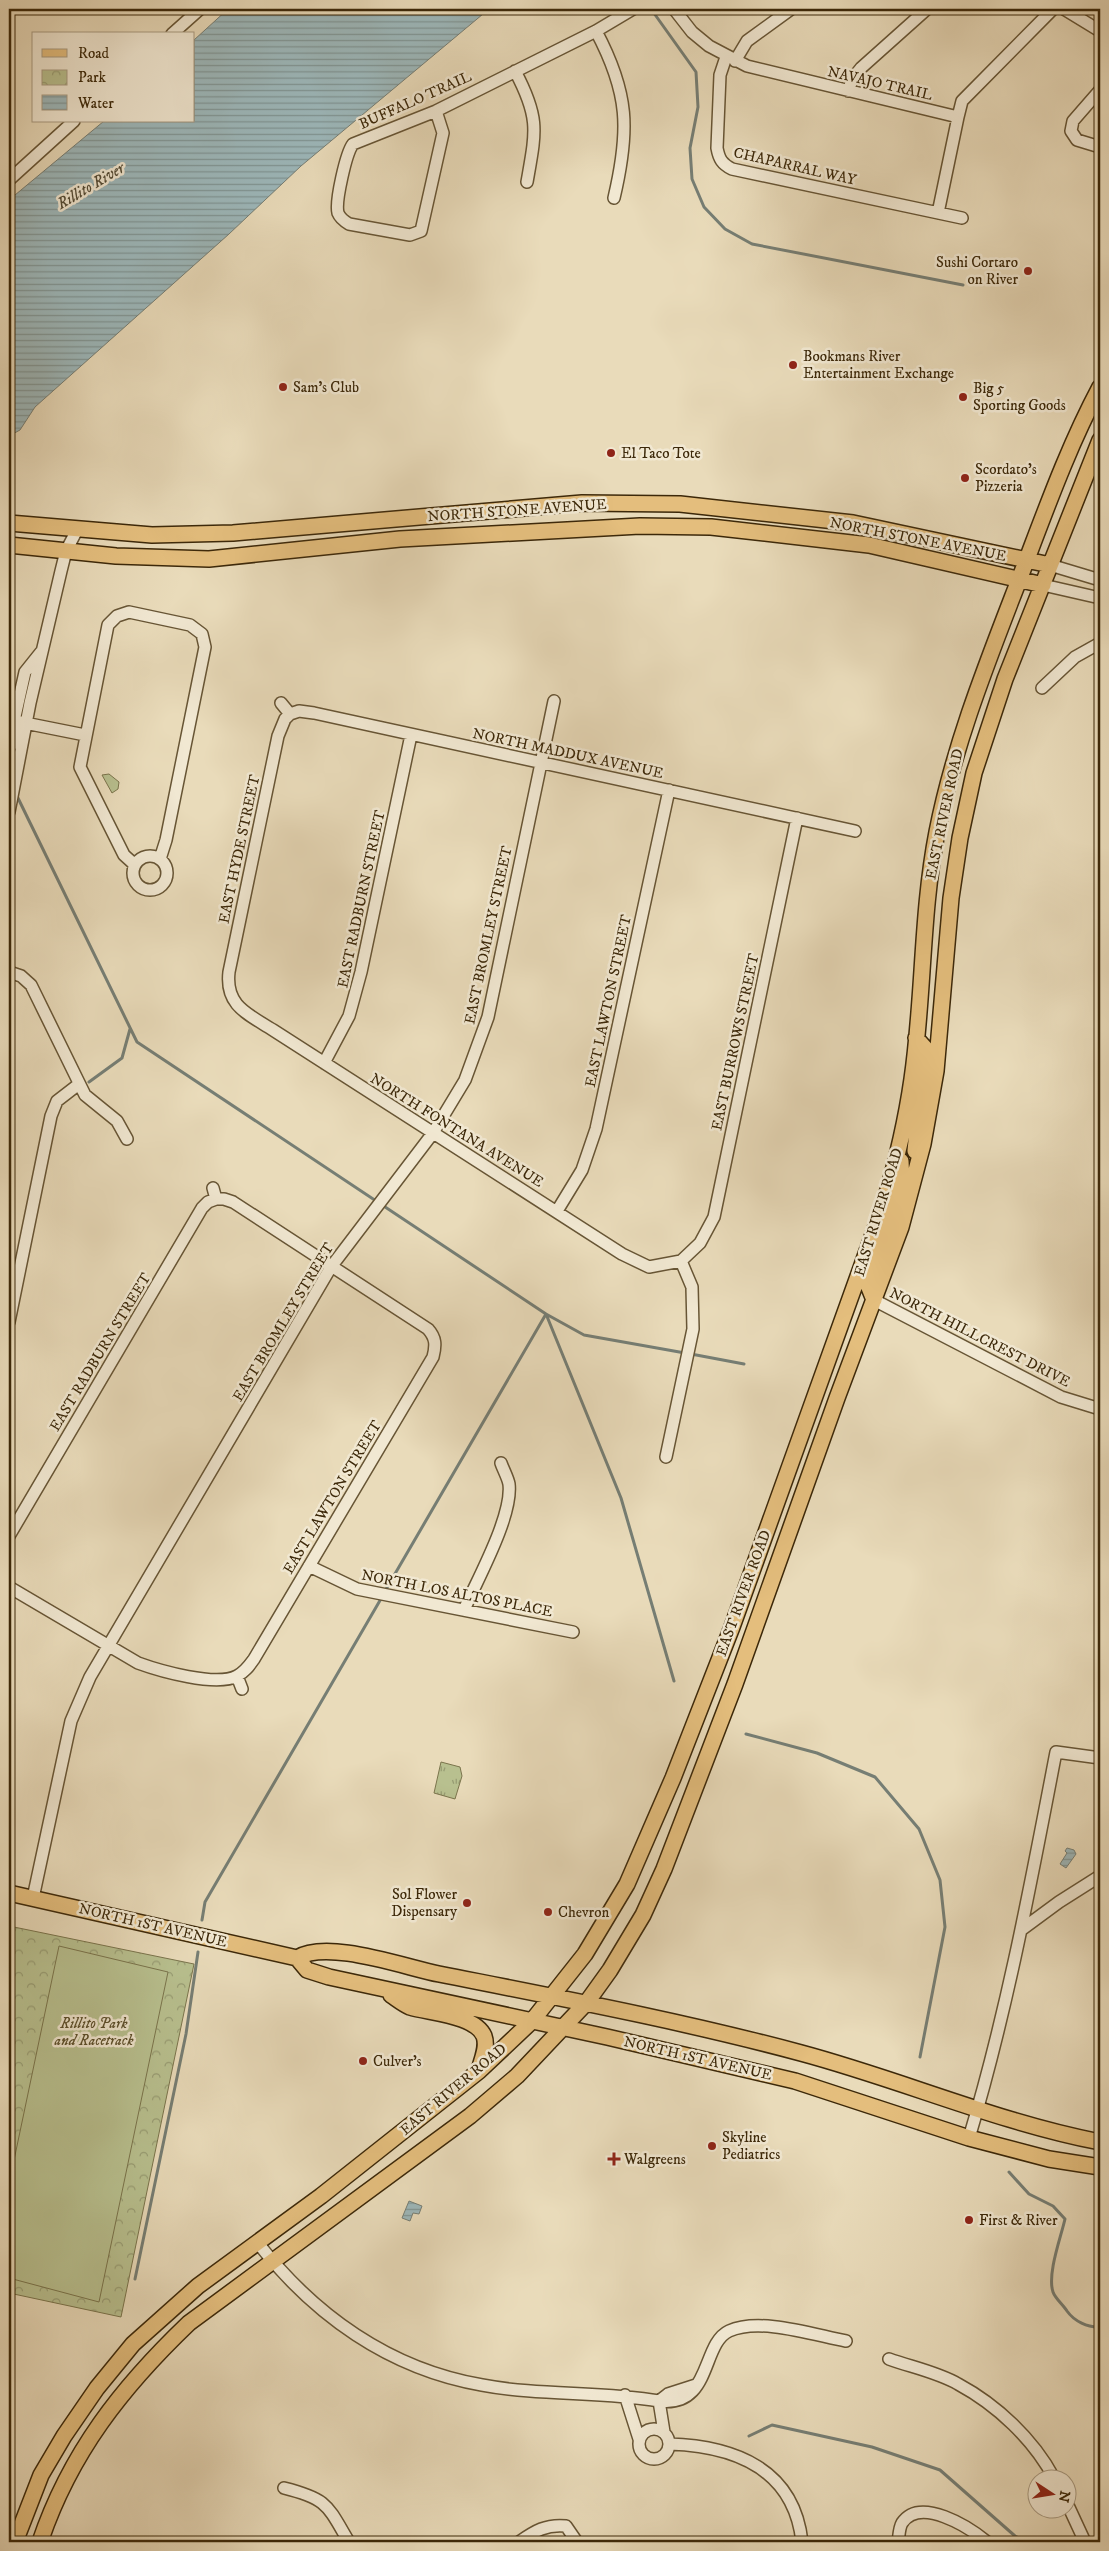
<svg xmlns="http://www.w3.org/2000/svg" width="1109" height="2551" viewBox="0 0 1109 2551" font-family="'IM FELL DW Pica',serif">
<defs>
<pattern id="grass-tufts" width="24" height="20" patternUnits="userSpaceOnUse" patternTransform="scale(1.25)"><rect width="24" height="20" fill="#b8c08f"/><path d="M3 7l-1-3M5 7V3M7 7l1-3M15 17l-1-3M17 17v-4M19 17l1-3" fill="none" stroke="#979c73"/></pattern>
<pattern id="park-crowns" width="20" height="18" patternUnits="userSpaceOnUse" patternTransform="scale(1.25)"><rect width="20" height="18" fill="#b8c08f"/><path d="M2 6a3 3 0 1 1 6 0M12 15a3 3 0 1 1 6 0" fill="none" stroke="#979c73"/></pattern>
<pattern id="water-rules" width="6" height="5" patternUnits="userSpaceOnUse" patternTransform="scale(1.25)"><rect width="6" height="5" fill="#9db8bb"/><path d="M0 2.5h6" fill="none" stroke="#819696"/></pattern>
</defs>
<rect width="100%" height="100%" fill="#e9dbba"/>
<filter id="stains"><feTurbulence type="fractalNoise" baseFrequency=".004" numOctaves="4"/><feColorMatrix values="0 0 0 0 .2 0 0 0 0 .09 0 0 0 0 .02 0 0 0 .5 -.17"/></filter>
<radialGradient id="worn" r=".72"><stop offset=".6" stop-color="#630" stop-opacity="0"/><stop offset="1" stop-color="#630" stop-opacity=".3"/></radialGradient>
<!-- grass -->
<path fill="url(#grass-tufts)" stroke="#7a744c" d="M 109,774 L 119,782 L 118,789 L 112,793 L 102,775 Z
M 441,1762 L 460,1767 L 462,1776 L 455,1799 L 434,1793 Z"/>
<!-- park -->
<path fill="url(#park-crowns)" stroke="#7a744c" d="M 9,1926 L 194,1964 L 121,2317 L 9,2293 Z"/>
<!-- garden -->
<path fill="#b8c08f" stroke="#7a744c" d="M 59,1946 L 168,1972 L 99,2302 L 9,2278 L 9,2184 Z"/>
<!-- water -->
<path fill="url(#water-rules)" stroke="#767e74" d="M 228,9 L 489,9 L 301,166 L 229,234 L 35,407 L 20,430 L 9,436 L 9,200 L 104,121 L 194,121 L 194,40 Z
M 1067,1848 L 1074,1850 L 1076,1854 L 1066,1868 L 1060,1864 L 1067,1853 L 1065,1851 Z
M 409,2201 L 422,2206 L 419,2214 L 413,2213 L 410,2221 L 402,2218 Z"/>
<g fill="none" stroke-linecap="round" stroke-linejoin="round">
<!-- stream -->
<path stroke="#767e74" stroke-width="3" d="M 651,9 L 696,72 L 698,107 L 690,148 L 692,179 L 704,207 L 725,229 L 752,244 L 963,285
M 16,794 L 137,1042 L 546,1314 L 621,1498 L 674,1681
M 89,1082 L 122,1058 L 130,1029
M 691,1354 L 744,1364
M 385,1591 L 546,1314 L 584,1335 L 685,1353
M 746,1734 L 817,1753 L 875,1777 L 919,1829 L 940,1880 L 945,1927 L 920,2057
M 202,1920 L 205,1902 L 382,1597
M 1009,2172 L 1029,2194 L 1053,2206 L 1065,2219 C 1061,2237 1047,2274 1053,2292 C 1055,2298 1063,2305 1067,2311 C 1074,2321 1088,2328 1100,2327
M 135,2279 L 186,2034 L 198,1952
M 749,2436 L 772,2425 L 872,2447 L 940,2470 L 1015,2536 L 1025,2542"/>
<!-- minor casing -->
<g stroke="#675535" stroke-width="14">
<path id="minor" d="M 674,9 L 692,32 L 709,46 L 747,66 L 958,117 L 962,101 L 1053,9
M 1064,9 L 1100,31
M 596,31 C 629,93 630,130 614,198
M 172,34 L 200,9
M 726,57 L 720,75 L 717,148 C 719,159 722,164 732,169 L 962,218
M 735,61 L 747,41 L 791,9
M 515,71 C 540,118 536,131 527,182
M 1100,90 L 1073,121 L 1071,131 L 1077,140 L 1100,147
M 848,91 L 853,78 L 861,68 L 927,9
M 436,111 L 443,133 L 421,231 L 410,235 L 349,224 C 344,221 340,218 338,213 C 335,202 346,153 353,144 L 436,111 L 596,31 L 633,9
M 9,180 L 74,121
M 938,213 L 958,117
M 1050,565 L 1100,580
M 1043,585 L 1100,598
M 1042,688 L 1075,657 L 1100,643
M 281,703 L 290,714 L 299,711 L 314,713 L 855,831
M 290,714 L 285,719 L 278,736 L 229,972 C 225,1006 248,1014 273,1030 L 622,1254 L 649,1267 L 681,1261
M 20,722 L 85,735
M 20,746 L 14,721 L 25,672 L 41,652
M 9,812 L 30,703 L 61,571 L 66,551 L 77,530
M133 873a17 17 0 1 1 34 0a17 17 0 1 1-34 0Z
M 135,865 L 124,855 L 80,767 L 108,625 L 117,616 L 129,612 L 190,625 L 202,634 L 205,647 L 166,840 L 160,859
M 9,972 L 21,976 L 31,985 L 85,1095 L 117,1121 L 127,1139
M 324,1063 L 349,1016 L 361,972 L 411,735
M 557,1211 L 582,1170 L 596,1129 L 669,790
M 681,1261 L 700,1243 L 714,1217 L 797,818
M 874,1300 L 1061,1397 L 1100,1409
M 9,1322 L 51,1116 L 57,1101 L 79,1084
M 666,1457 L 693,1329 L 692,1287 L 681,1261
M 9,1536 L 202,1208 L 208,1202 L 216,1199 L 213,1188
M 309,1566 L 357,1589 L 573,1632
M 9,1587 L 138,1663 C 160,1671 216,1687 237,1676 C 245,1672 249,1666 254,1659 L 433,1357 C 436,1345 436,1338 428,1329 L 233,1202 L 224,1199 L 216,1199
M 464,1610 C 477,1580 513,1516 509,1484 C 508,1478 503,1469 501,1463
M 237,1676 L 242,1689
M 33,1898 L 71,1721 L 90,1677 L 331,1267 L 433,1133 L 465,1080 L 488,1017 L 554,701
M 1021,1930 L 1059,1902 L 1100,1876
M 969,2138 C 1007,2012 1031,1882 1056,1752 L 1100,1758
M 257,2242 C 314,2315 389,2369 482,2385 C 540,2396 601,2391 659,2401 L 664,2432
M 889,2359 C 911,2367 937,2372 958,2384 C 997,2405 1033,2439 1054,2478
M 696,2385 L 668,2394 L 659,2401 C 712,2408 701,2344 729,2331 C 760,2317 814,2335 846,2341
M 625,2395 L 639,2439
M639 2444a15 15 0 1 1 30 0a15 15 0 1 1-30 0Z
M 669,2444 C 735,2446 794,2469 802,2542
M 284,2488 C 328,2499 327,2505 349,2542
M 1066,2501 L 1085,2542
M 519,2542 C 535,2531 546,2524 566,2526 L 577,2542
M 898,2542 C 899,2537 899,2528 902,2523 C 920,2496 969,2527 987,2542"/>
</g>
<!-- major casing -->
<g stroke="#3c2809" stroke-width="18">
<path id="major" d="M 9,523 L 152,535 L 233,533 L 582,503 L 680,504 L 853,523 L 1050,565
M 9,545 L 116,556 L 209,559 L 400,539 L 640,526 L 711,527 L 869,545 L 1043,585
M 915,1151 L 925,1054 L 925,1048 L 916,1038
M 874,1300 L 868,1285 L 902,1181 L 901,1161
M 9,1893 L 297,1958 L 307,1970 L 329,1977 L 607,2037 L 795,2081 L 969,2138 L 1049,2159 L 1100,2167
M 297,1958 C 327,1939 404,1967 439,1974 C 560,1998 682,2021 801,2053 C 902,2080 997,2122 1100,2142
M 391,1995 C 397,1999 403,2004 410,2007 C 430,2013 475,2015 484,2036 C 488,2047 482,2059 479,2070
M 15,2542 L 41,2475 L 64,2436 L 97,2388 L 133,2344 L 198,2286 L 321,2196 L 479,2071 L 532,2021 L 585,1954 L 627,1884 L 673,1778 L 732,1627 L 884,1204 C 896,1163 906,1121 912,1079 C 924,997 921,914 937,832 C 954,745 987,663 1019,580 C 1044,515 1067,449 1100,387
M 40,2542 C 70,2453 122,2387 189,2323 L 470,2116 L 517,2076 L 587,2002 L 610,1970 L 643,1915 L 664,1869 L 735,1684 L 837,1398 L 901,1227 L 923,1144 L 936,1071 L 951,898 L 960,838 L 974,773 L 1005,679 L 1100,440"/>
</g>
<!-- minor -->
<use href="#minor" stroke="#f1e8d2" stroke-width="11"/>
<!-- major -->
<use href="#major" stroke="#e4be7d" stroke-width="15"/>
</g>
<!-- markers -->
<g fill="#8f2418" stroke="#f1e8d2" stroke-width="2">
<circle cx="1028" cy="271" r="5"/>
<circle cx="793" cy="365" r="5"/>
<circle cx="283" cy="387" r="5"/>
<circle cx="963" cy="397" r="5"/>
<circle cx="611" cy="453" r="5"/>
<circle cx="965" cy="478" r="5"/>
<circle cx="467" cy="1903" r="5"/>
<circle cx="548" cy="1912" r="5"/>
<circle cx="363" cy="2061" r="5"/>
<circle cx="712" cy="2146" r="5"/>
<path d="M611.5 2151.5h5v5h5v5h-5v5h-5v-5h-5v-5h5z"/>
<circle cx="969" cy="2220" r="5"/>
</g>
<g text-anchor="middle" stroke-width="5" stroke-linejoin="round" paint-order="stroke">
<!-- street labels -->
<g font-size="15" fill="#3c2809" stroke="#f1e8d2">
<text transform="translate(880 83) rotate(13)" y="5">NAVAJO TRAIL</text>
<text transform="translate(415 100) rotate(-24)" y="5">BUFFALO TRAIL</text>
<text transform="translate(795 166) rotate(13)" y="5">CHAPARRAL WAY</text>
<text transform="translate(517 510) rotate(-4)" y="5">NORTH STONE AVENUE</text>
<text transform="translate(918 539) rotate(11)" y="5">NORTH STONE AVENUE</text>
<text transform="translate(568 753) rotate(12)" y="5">NORTH MADDUX AVENUE</text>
<text transform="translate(944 814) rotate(-78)" y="5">EAST RIVER ROAD</text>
<text transform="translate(239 849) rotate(-78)" y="5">EAST HYDE STREET</text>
<text transform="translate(361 899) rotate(-78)" y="5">EAST RADBURN STREET</text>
<text transform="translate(488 935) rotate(-78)" y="5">EAST BROMLEY STREET</text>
<text transform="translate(608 1001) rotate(-78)" y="5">EAST LAWTON STREET</text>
<text transform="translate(735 1042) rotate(-78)" y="5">EAST BURROWS STREET</text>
<text transform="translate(457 1130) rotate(32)" y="5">NORTH FONTANA AVENUE</text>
<text transform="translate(878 1212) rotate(-73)" y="5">EAST RIVER ROAD</text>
<text transform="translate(283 1322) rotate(-59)" y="5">EAST BROMLEY STREET</text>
<text transform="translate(980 1337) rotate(27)" y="5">NORTH HILLCREST DRIVE</text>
<text transform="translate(100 1352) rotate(-59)" y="5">EAST RADBURN STREET</text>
<text transform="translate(332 1497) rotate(-59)" y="5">EAST LAWTON STREET</text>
<text transform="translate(457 1593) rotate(11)" y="5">NORTH LOS ALTOS PLACE</text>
<text transform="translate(743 1593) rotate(-70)" y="5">EAST RIVER ROAD</text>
<text transform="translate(153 1925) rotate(13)" y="5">NORTH 1ST AVENUE</text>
<text transform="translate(698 2058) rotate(13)" y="5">NORTH 1ST AVENUE</text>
<text transform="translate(453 2089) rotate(-40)" y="5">EAST RIVER ROAD</text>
</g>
<!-- poi labels -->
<g font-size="15" fill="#3c2809" stroke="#f1e8d2" text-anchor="start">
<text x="1018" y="267" text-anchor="end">Sushi Cortaro<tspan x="1018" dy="17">on River</tspan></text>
<text x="803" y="361">Bookmans River<tspan x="803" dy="17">Entertainment Exchange</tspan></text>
<text x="293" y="392">Sam's Club</text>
<text x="973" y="393">Big 5<tspan x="973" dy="17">Sporting Goods</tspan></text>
<text x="621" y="458">El Taco Tote</text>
<text x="975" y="474">Scordato's<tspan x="975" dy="17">Pizzeria</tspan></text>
<text x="457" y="1899" text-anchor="end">Sol Flower<tspan x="457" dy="17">Dispensary</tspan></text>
<text x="558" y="1917">Chevron</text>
<text x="373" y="2066">Culver's</text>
<text x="722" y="2142">Skyline<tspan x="722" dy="17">Pediatrics</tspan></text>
<text x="624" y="2164">Walgreens</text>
<text x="979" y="2225">First &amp; River</text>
</g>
<!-- park labels -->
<g font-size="15" font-style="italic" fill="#5b4e2a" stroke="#f1e8d2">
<text x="94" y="2028">Rillito Park<tspan x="94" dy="17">and Racetrack</tspan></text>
</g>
<!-- water labels -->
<g font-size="16" font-style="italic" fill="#544c36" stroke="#f1e8d2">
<text transform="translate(90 185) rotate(-31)" y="6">Rillito River</text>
</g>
</g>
<!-- margin -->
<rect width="1109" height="2551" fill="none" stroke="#e9dbba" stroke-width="30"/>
<rect x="10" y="10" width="1089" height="2531" fill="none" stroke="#3c2809" stroke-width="2.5"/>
<rect x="15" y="15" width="1079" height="2521" fill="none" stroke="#3c2809"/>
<!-- legend -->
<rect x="32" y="32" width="162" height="90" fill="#f1e8d2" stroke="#a99b82"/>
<rect x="42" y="49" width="25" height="8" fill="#e4be7d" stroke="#a99b82"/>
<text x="78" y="58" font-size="15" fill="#3c2809">Road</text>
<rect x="42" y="70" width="25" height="15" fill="url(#park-crowns)" stroke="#a99b82"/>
<text x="78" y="82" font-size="15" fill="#3c2809">Park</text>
<rect x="42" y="95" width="25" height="15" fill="url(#water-rules)" stroke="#a99b82"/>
<text x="78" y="108" font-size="15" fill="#3c2809">Water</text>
<!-- north arrow -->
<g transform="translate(1052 2494) rotate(102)"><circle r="24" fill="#f1e8d2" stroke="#a99b82"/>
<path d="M0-4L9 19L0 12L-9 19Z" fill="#8f2418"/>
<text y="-8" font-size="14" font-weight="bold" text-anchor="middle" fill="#3c2809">N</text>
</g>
<rect width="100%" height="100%" filter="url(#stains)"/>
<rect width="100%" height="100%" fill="url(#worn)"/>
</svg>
